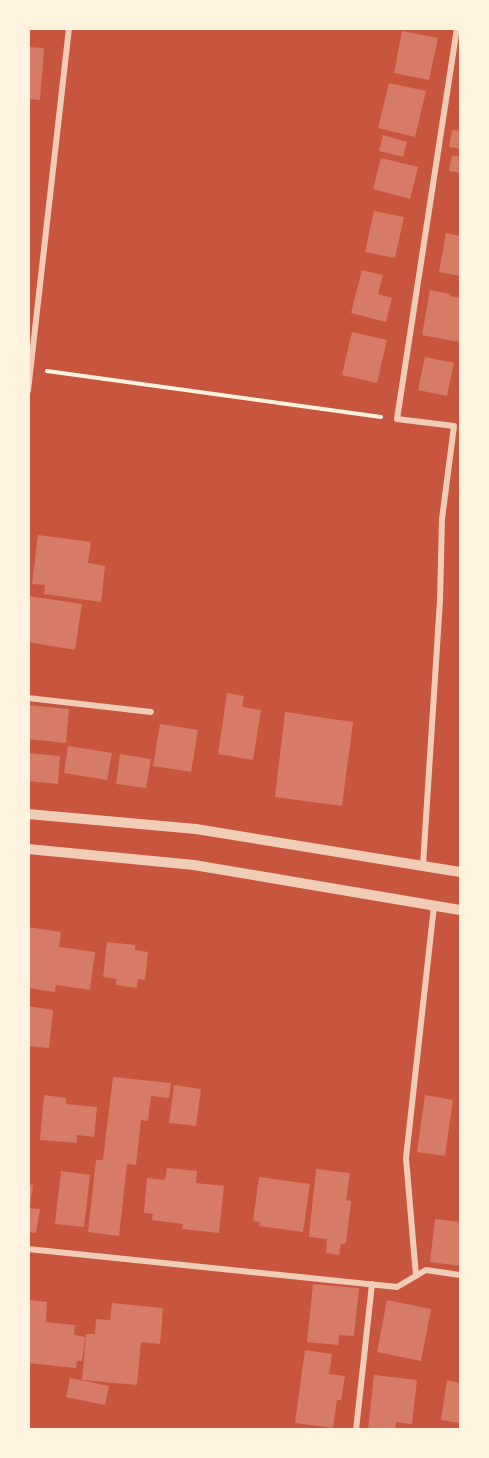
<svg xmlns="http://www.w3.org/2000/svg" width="489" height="1458" viewBox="0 0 489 1458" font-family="Montserrat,sans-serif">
<rect width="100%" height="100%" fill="#c8553d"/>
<!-- building -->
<path fill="#d67c66" d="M 402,31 L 438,38 L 429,80 L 394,73 Z
M 28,47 L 44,48 L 40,100 L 28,99 Z
M 389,83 L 426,91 L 415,137 L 378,128 Z
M 452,130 L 460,131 L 460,149 L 449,147 Z
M 383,135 L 407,142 L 403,157 L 379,151 Z
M 452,155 L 460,157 L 460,173 L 449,171 Z
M 381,158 L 418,167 L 410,199 L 373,189 Z
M 374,211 L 404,217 L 395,258 L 365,252 Z
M 446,233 L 460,236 L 460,276 L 439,272 Z
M 362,270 L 383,275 L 378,294 L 392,298 L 386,322 L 351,313 Z
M 430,290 L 450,294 L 450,296 L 460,298 L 459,342 L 422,335 Z
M 352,332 L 387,340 L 377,383 L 342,375 Z
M 425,357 L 454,363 L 447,396 L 418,390 Z
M 38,535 L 91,542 L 88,563 L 105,566 L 101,602 L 44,594 L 45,585 L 32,584 Z
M 28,596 L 82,604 L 75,650 L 28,642 Z
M 227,693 L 244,696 L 242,707 L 261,710 L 253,760 L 218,754 Z
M 28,705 L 69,709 L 66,743 L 28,739 Z
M 285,712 L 353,722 L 342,806 L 275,797 Z
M 160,724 L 198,730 L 191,772 L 153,766 Z
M 68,746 L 112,753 L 107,780 L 64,773 Z
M 28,753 L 60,756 L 58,784 L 28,781 Z
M 120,754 L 151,759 L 146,788 L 116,784 Z
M 28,927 L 61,932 L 59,947 L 95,952 L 90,990 L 56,985 L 55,992 L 28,988 Z
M 107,942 L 135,945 L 135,950 L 148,952 L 145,980 L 138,979 L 137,988 L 116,985 L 116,979 L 103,977 Z
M 28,1006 L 53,1010 L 49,1048 L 28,1046 Z
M 113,1077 L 171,1083 L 169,1098 L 151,1096 L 148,1121 L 141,1120 L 136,1165 L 127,1164 L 119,1236 L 88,1232 L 96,1160 L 103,1160 Z
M 174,1085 L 201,1089 L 196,1126 L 169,1123 Z
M 44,1095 L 66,1098 L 66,1104 L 97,1107 L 94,1137 L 77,1135 L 77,1143 L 40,1140 Z
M 425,1095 L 453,1100 L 445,1156 L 417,1152 Z
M 167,1168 L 197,1171 L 196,1183 L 224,1186 L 219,1233 L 182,1229 L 183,1224 L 152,1220 L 153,1214 L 144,1213 L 147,1178 L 165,1180 Z
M 316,1169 L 350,1173 L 346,1200 L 351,1201 L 346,1243 L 341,1244 L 339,1255 L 326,1253 L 327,1239 L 309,1237 Z
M 61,1171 L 90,1175 L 84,1227 L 55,1224 Z
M 259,1177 L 310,1184 L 303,1232 L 259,1226 L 260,1222 L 253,1221 Z
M 28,1184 L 33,1185 L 30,1207 L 28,1207 Z
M 28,1208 L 40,1209 L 36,1233 L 28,1232 Z
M 435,1219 L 460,1222 L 460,1266 L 430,1262 Z
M 313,1284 L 359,1288 L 354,1336 L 339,1335 L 338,1345 L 307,1342 Z
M 28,1300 L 47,1302 L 46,1322 L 75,1325 L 74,1335 L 85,1337 L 82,1361 L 77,1361 L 76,1368 L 28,1363 Z
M 387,1300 L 431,1309 L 421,1361 L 377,1352 Z
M 112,1303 L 163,1308 L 160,1344 L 141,1342 L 137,1385 L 82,1380 L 86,1334 L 95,1334 L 96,1319 L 110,1320 Z
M 305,1350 L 332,1354 L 329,1374 L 345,1376 L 341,1400 L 337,1400 L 333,1428 L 295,1423 Z
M 374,1375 L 417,1380 L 412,1424 L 396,1422 L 395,1430 L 368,1430 Z
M 70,1378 L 109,1386 L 105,1405 L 66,1397 Z
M 447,1380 L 460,1383 L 460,1423 L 441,1420 Z"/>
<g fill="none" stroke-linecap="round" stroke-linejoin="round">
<!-- path -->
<path stroke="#fff3e0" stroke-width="4" d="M 47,371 L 381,417"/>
<!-- minor -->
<path stroke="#f1ccb7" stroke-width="6" d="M 28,391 L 69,28
M 28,698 L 151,712
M 423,865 L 440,600 L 442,519 L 454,426 L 397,419 L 457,28
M 28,1249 L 397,1287 L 426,1270 L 460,1275
M 416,1276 L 406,1158 L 434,906
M 356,1430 L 372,1284"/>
<!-- tertiary -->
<path stroke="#f1ccb7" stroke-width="10" d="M 28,814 L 196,829 L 460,872
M 28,849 L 194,865 L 460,910"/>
</g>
<!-- border -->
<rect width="489" height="1458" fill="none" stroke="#fff3e0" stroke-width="60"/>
</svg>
